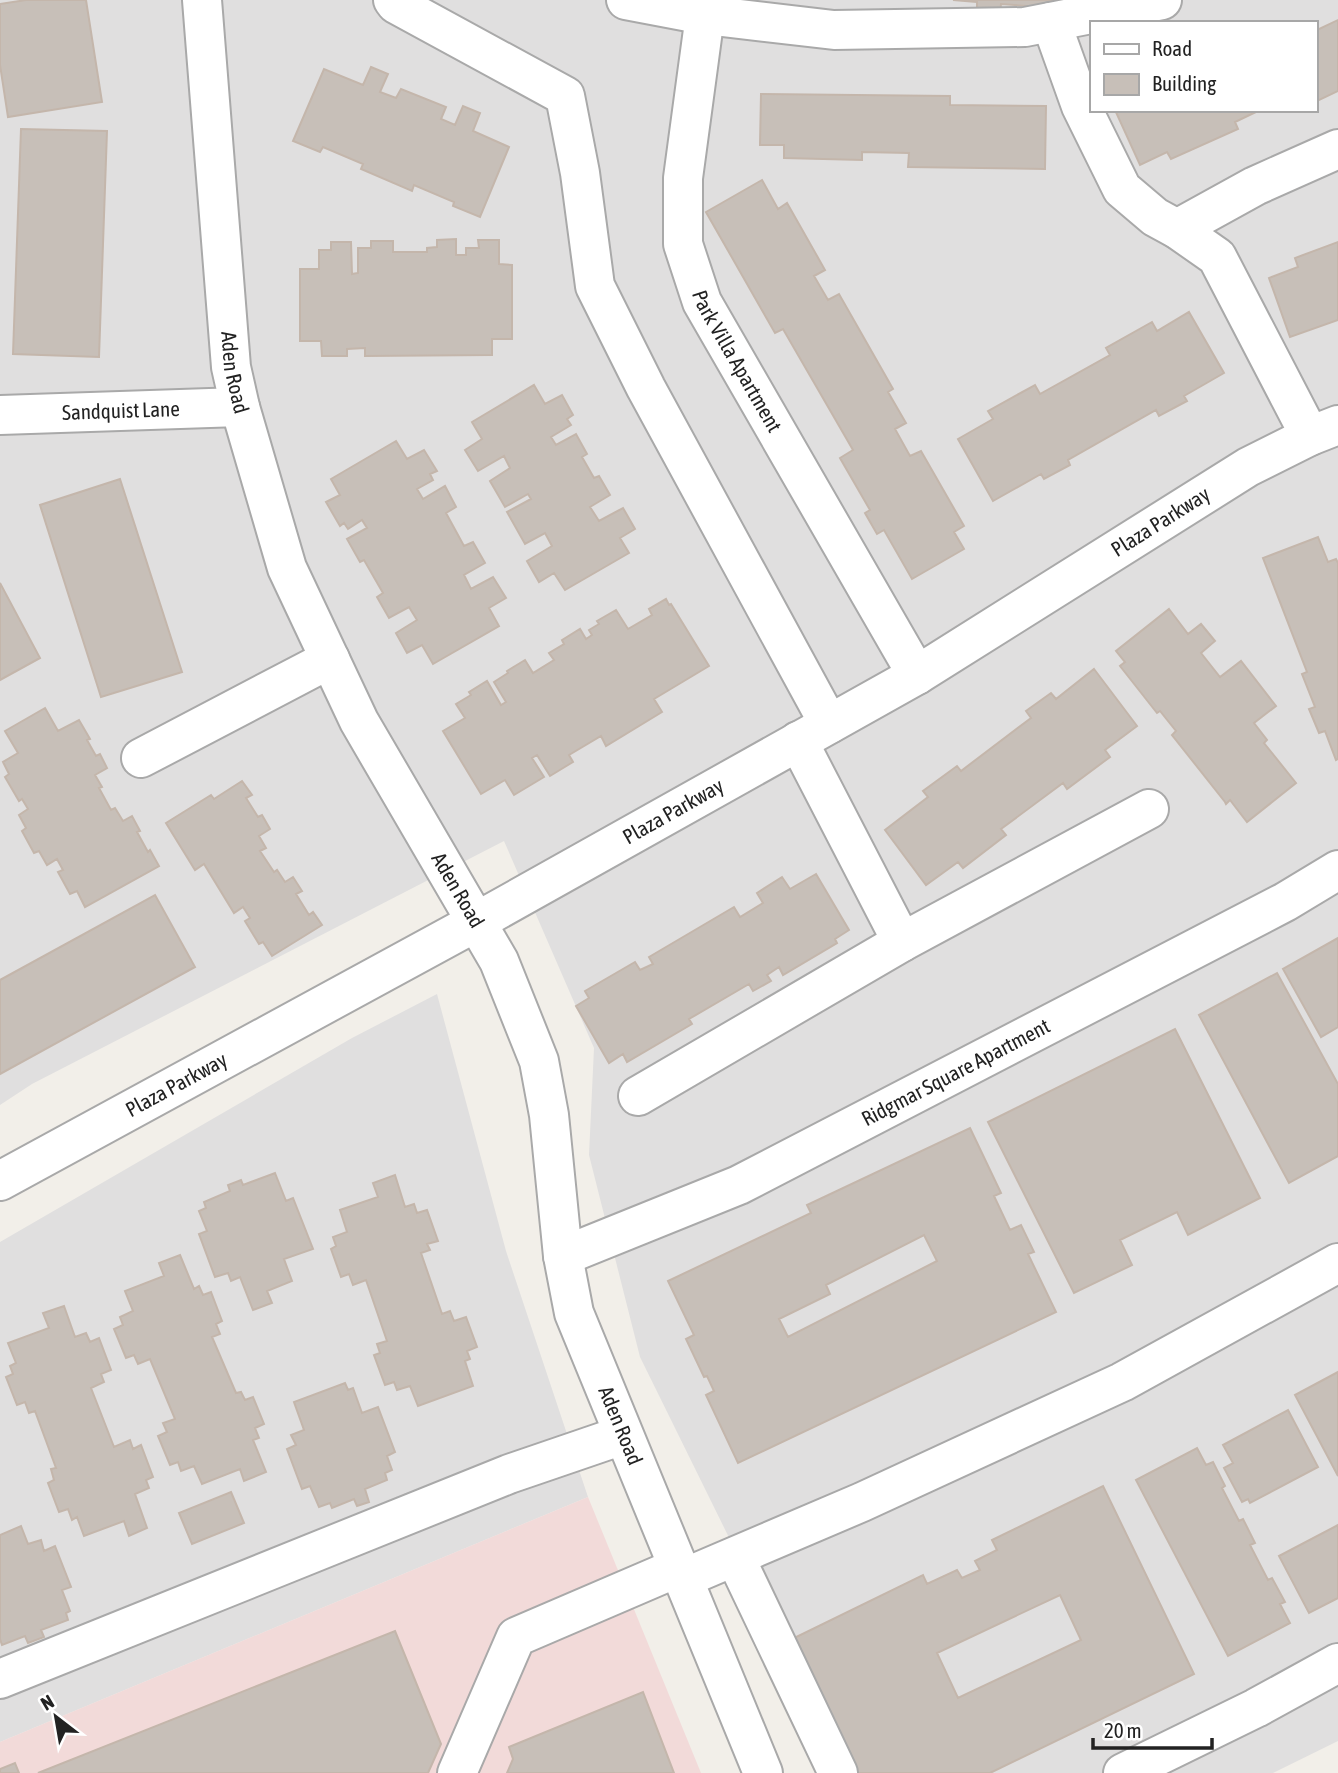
<svg xmlns="http://www.w3.org/2000/svg" width="1338" height="1773" viewBox="0 0 1338 1773" font-family="'Asap Condensed',sans-serif">
<rect width="100%" height="100%" fill="#f2efe9"/>
<!-- residential -->
<path fill="#e0dfdf" fill-rule="evenodd" d="M 0,0 L 1338,0 L 1338,1741 L 1273,1773 L 845,1773 L 640,1357 L 589,1155 L 594,1048 L 504,841 L 32,1084 L 0,1105 ZM 1091,23 L 1315,23 L 1315,110 L 1091,110 Z
M 437,994 L 506,1251 L 588,1497 L 0,1742 L 0,1242 L 352,1038 Z"/>
<!-- commercial -->
<path fill="#f2dad9" d="M 588,1497 L 701,1773 L 0,1773 L 0,1742 Z"/>
<!-- building -->
<path fill="#c7bfb8" stroke="#c4b6ab" stroke-width="2" fill-rule="evenodd" d="M 26,0 L 86,0 L 102,102 L 8,117 L 0,65 L 0,4 Z
M 953,0 L 1054,0 L 1054,8 L 1001,4 L 1000,15 L 977,13 L 977,2 Z
M 1338,20 L 1338,91 L 1315,102 L 1315,31 Z
M 371,67 L 388,74 L 380,92 L 396,98 L 401,89 L 446,107 L 441,119 L 455,125 L 463,106 L 480,113 L 473,131 L 509,147 L 480,217 L 453,206 L 454,202 L 414,185 L 412,191 L 361,169 L 363,164 L 323,147 L 320,152 L 293,141 L 324,69 L 363,85 Z
M 761,94 L 950,96 L 950,105 L 1046,106 L 1045,169 L 908,167 L 909,153 L 862,152 L 862,160 L 784,158 L 784,145 L 760,145 Z
M 1115,110 L 1260,110 L 1235,122 L 1238,129 L 1171,159 L 1167,152 L 1140,165 Z
M 21,129 L 107,131 L 99,357 L 13,354 Z
M 762,180 L 778,209 L 787,203 L 825,270 L 814,276 L 828,300 L 839,294 L 893,389 L 888,392 L 906,423 L 895,429 L 910,456 L 921,451 L 964,526 L 954,532 L 964,549 L 912,579 L 884,530 L 877,534 L 865,513 L 870,510 L 840,458 L 853,450 L 783,329 L 775,333 L 706,212 Z
M 456,239 L 456,255 L 466,255 L 466,248 L 479,248 L 478,240 L 499,240 L 499,264 L 512,265 L 512,339 L 492,339 L 492,355 L 365,356 L 365,348 L 347,349 L 347,356 L 322,356 L 321,341 L 300,341 L 300,269 L 319,269 L 319,250 L 331,250 L 331,242 L 351,242 L 352,274 L 358,273 L 358,248 L 371,248 L 371,241 L 393,241 L 393,252 L 427,252 L 427,248 L 437,247 L 437,240 Z
M 1338,242 L 1338,320 L 1290,337 L 1269,278 L 1298,267 L 1295,258 Z
M 1189,312 L 1224,373 L 1184,396 L 1187,401 L 1159,416 L 1156,410 L 1068,460 L 1070,465 L 1044,479 L 1041,474 L 993,501 L 958,439 L 993,419 L 988,411 L 1035,385 L 1040,394 L 1110,355 L 1106,348 L 1152,322 L 1157,331 Z
M 534,385 L 545,404 L 562,395 L 573,415 L 567,419 L 571,425 L 551,437 L 556,445 L 576,434 L 587,454 L 582,457 L 594,478 L 599,476 L 610,495 L 590,507 L 599,521 L 623,508 L 635,529 L 620,538 L 629,553 L 565,590 L 554,573 L 539,582 L 527,561 L 552,546 L 545,533 L 525,544 L 507,512 L 531,499 L 528,494 L 505,507 L 490,481 L 510,468 L 504,456 L 478,471 L 465,450 L 482,439 L 472,422 Z
M 396,441 L 407,459 L 424,450 L 437,471 L 430,474 L 433,480 L 417,489 L 423,499 L 445,486 L 456,507 L 446,513 L 464,546 L 473,542 L 485,563 L 464,575 L 471,589 L 493,577 L 506,598 L 489,608 L 499,626 L 433,664 L 422,645 L 407,653 L 396,633 L 417,620 L 409,607 L 389,618 L 377,597 L 383,593 L 364,560 L 360,562 L 347,539 L 367,528 L 362,520 L 348,529 L 344,523 L 340,526 L 326,502 L 340,495 L 331,479 Z
M 120,479 L 182,672 L 101,697 L 40,505 Z
M 1318,537 L 1328,562 L 1336,559 L 1338,563 L 1338,759 L 1336,760 L 1325,731 L 1319,733 L 1309,709 L 1315,707 L 1302,674 L 1307,672 L 1263,558 Z
M 0,583 L 40,658 L 0,680 Z
M 666,599 L 669,605 L 671,604 L 709,666 L 654,699 L 662,712 L 606,746 L 601,736 L 569,755 L 573,762 L 550,776 L 537,755 L 532,758 L 544,777 L 514,795 L 505,780 L 481,794 L 443,731 L 465,718 L 456,704 L 471,695 L 469,692 L 487,681 L 501,705 L 506,702 L 494,682 L 508,673 L 507,671 L 525,660 L 533,673 L 554,660 L 549,653 L 564,644 L 562,640 L 580,629 L 586,639 L 592,635 L 589,630 L 599,624 L 597,621 L 616,610 L 628,629 L 652,615 L 649,609 Z
M 1169,609 L 1188,634 L 1201,624 L 1215,641 L 1201,653 L 1220,677 L 1241,661 L 1276,706 L 1254,723 L 1267,740 L 1264,743 L 1296,783 L 1247,822 L 1230,800 L 1226,804 L 1225,802 L 1172,735 L 1176,731 L 1160,711 L 1157,713 L 1120,666 L 1125,662 L 1116,651 Z
M 1094,669 L 1137,726 L 1105,750 L 1110,757 L 1067,789 L 1063,783 L 1001,829 L 1006,835 L 963,868 L 958,862 L 926,885 L 885,830 L 928,797 L 923,791 L 957,766 L 961,771 L 1031,718 L 1026,711 L 1051,693 L 1056,699 Z
M 45,708 L 58,731 L 79,720 L 90,739 L 87,740 L 96,756 L 100,754 L 107,768 L 95,775 L 102,787 L 99,788 L 111,810 L 115,808 L 123,821 L 132,816 L 140,831 L 137,832 L 148,852 L 150,850 L 159,866 L 85,907 L 77,891 L 70,894 L 58,872 L 63,870 L 57,859 L 47,865 L 39,851 L 34,853 L 22,831 L 26,828 L 19,815 L 28,809 L 22,799 L 19,801 L 5,777 L 9,774 L 3,762 L 18,753 L 5,731 Z
M 242,781 L 252,795 L 246,798 L 258,817 L 262,815 L 270,829 L 259,836 L 266,848 L 260,851 L 274,872 L 277,870 L 285,882 L 293,877 L 302,891 L 296,894 L 309,915 L 313,912 L 322,925 L 272,956 L 263,942 L 259,944 L 245,921 L 250,918 L 243,907 L 234,913 L 204,864 L 195,870 L 166,823 L 211,795 L 214,799 Z
M 816,874 L 849,930 L 835,939 L 837,943 L 783,975 L 779,967 L 767,975 L 771,981 L 753,991 L 749,984 L 689,1019 L 692,1024 L 627,1062 L 623,1054 L 609,1063 L 576,1006 L 589,998 L 585,991 L 635,962 L 640,970 L 653,964 L 649,957 L 734,907 L 740,917 L 763,903 L 757,893 L 782,877 L 790,889 Z
M 155,895 L 195,967 L 0,1074 L 0,980 Z
M 1338,938 L 1338,1027 L 1321,1037 L 1283,969 Z
M 1277,973 L 1338,1084 L 1338,1156 L 1289,1183 L 1199,1015 Z
M 1175,1029 L 1260,1198 L 1188,1235 L 1177,1212 L 1120,1240 L 1132,1265 L 1074,1293 L 988,1122 Z
M 970,1128 L 1001,1193 L 994,1196 L 1010,1230 L 1021,1225 L 1034,1252 L 1028,1254 L 1056,1312 L 738,1463 L 706,1395 L 714,1391 L 707,1376 L 704,1377 L 686,1339 L 694,1335 L 668,1281 L 811,1213 L 807,1205 ZM 924,1235 L 937,1261 L 788,1337 L 779,1319 L 830,1294 L 826,1285 Z
M 275,1173 L 286,1201 L 293,1198 L 313,1249 L 284,1259 L 292,1281 L 267,1291 L 272,1303 L 253,1310 L 240,1277 L 231,1281 L 228,1273 L 215,1277 L 199,1234 L 207,1231 L 199,1211 L 206,1208 L 204,1202 L 230,1191 L 228,1185 L 241,1180 L 243,1185 Z
M 395,1175 L 405,1207 L 414,1204 L 417,1213 L 427,1210 L 438,1241 L 427,1244 L 430,1250 L 421,1253 L 442,1314 L 450,1311 L 454,1321 L 466,1317 L 477,1347 L 467,1351 L 470,1359 L 465,1361 L 473,1386 L 418,1406 L 410,1386 L 397,1390 L 394,1382 L 385,1385 L 374,1355 L 380,1353 L 377,1344 L 387,1341 L 366,1280 L 353,1285 L 349,1274 L 341,1277 L 331,1249 L 336,1246 L 333,1237 L 347,1232 L 340,1210 L 378,1197 L 373,1183 Z
M 180,1255 L 194,1289 L 199,1286 L 203,1295 L 211,1292 L 222,1321 L 216,1324 L 220,1334 L 212,1337 L 236,1393 L 241,1392 L 245,1400 L 253,1397 L 264,1424 L 255,1428 L 259,1438 L 253,1440 L 266,1472 L 244,1481 L 240,1469 L 202,1484 L 194,1466 L 181,1471 L 178,1462 L 170,1465 L 158,1436 L 167,1432 L 163,1423 L 175,1419 L 150,1359 L 138,1364 L 134,1355 L 126,1358 L 114,1329 L 123,1325 L 120,1317 L 133,1311 L 125,1291 L 164,1276 L 159,1263 Z
M 64,1306 L 75,1337 L 86,1333 L 90,1342 L 99,1338 L 111,1370 L 101,1374 L 104,1382 L 91,1388 L 114,1447 L 130,1440 L 133,1449 L 141,1445 L 153,1477 L 146,1480 L 149,1488 L 135,1494 L 147,1528 L 129,1536 L 124,1521 L 84,1536 L 77,1517 L 72,1520 L 68,1509 L 59,1512 L 48,1483 L 54,1480 L 51,1469 L 56,1468 L 35,1411 L 29,1413 L 25,1402 L 17,1405 L 6,1377 L 13,1374 L 10,1366 L 16,1363 L 8,1343 L 49,1328 L 43,1313 Z
M 1338,1372 L 1338,1476 L 1295,1395 Z
M 345,1383 L 348,1390 L 353,1388 L 362,1413 L 378,1407 L 395,1452 L 387,1456 L 392,1470 L 385,1473 L 387,1480 L 365,1489 L 369,1502 L 357,1506 L 354,1499 L 332,1508 L 330,1503 L 319,1507 L 310,1486 L 302,1489 L 287,1449 L 296,1445 L 291,1435 L 304,1430 L 294,1402 Z
M 1288,1410 L 1318,1467 L 1250,1503 L 1248,1499 L 1242,1502 L 1224,1468 L 1233,1463 L 1223,1445 Z
M 1197,1448 L 1206,1465 L 1213,1462 L 1225,1486 L 1222,1488 L 1239,1521 L 1243,1519 L 1255,1543 L 1250,1545 L 1268,1580 L 1272,1578 L 1285,1602 L 1280,1604 L 1290,1623 L 1228,1656 L 1136,1480 Z
M 1103,1486 L 1194,1674 L 990,1773 L 850,1773 L 786,1642 L 923,1575 L 927,1584 L 957,1570 L 962,1578 L 980,1570 L 975,1561 L 997,1550 L 992,1540 ZM 1060,1595 L 1081,1640 L 958,1698 L 937,1653 Z
M 231,1492 L 244,1523 L 192,1544 L 179,1513 Z
M 1338,1525 L 1338,1598 L 1309,1613 L 1279,1556 Z
M 21,1526 L 28,1544 L 41,1540 L 44,1551 L 55,1546 L 71,1587 L 62,1590 L 70,1611 L 66,1613 L 68,1620 L 41,1630 L 44,1637 L 28,1643 L 25,1636 L 2,1645 L 0,1639 L 0,1535 Z
M 395,1631 L 441,1744 L 428,1773 L 38,1773 Z
M 643,1692 L 674,1773 L 507,1773 L 513,1759 L 509,1747 Z
M 15,1763 L 19,1773 L 0,1773 L 0,1769 Z"/>
<g fill="none" stroke-linecap="round" stroke-linejoin="round">
<!-- minor casing -->
<g stroke="#a9a9a9" stroke-width="42">
<g id="minor">
<path id="s1" d="M 202,0 L 231,367 L 240,407 L 287,568 L 359,721 L 499,961 L 539,1061 L 549,1115 L 563,1256 L 574,1313 L 763,1773"/>
<path d="M 393,0 L 396,4 L 565,96 L 580,173 L 595,286 L 646,388 L 829,724"/>
<path d="M 626,0 L 705,15 L 834,30 L 1025,27 L 1162,0"/>
<path id="s2" d="M 705,15 L 683,178 L 683,244 L 702,302 L 917,675"/>
<path d="M 1051,22 L 1081,106 L 1122,189 L 1155,217 L 1177,229 L 1217,257 L 1310,436"/>
<path d="M 1177,229 L 1255,186 L 1338,149"/>
<path id="s3" d="M 0,415 L 240,407"/>
<path d="M 141,758 L 330,659"/>
<path d="M 902,942 L 1149,809"/>
<path d="M 638,1096 L 902,942 L 798,741"/>
<path id="s4" d="M 0,1181 L 476,922 L 917,675 L 1248,467 L 1310,436 L 1338,425"/>
<path id="s5" d="M 563,1256 L 739,1185 L 1285,902 L 1338,870"/>
<path d="M 735,1557 L 838,1773"/>
<path d="M 684,1578 L 862,1502 L 1122,1382 L 1338,1263"/>
<path d="M 0,1679 L 509,1474 L 623,1435"/>
<path d="M 457,1773 L 516,1637 L 679,1567"/>
<path d="M 1123,1773 L 1256,1708 L 1338,1663"/>
</g>
</g>
<!-- minor -->
<use href="#minor" stroke="#fff" stroke-width="38"/>
</g>
<g text-anchor="middle" stroke-width="7" stroke-linejoin="round" paint-order="stroke">
<!-- street labels -->
<g font-size="21" fill="#222" stroke="#fff">
<text dy="7" stroke="none"><textPath href="#s2" startOffset="360">Park Villa Apartment</textPath></text>
<text dy="7" stroke="none"><textPath href="#s1" startOffset="374">Aden Road</textPath></text>
<text dy="7" stroke="none"><textPath href="#s3" startOffset="121">Sandquist Lane</textPath></text>
<text dy="7" stroke="none"><textPath href="#s4" startOffset="1335">Plaza Parkway</textPath></text>
<text dy="7" stroke="none"><textPath href="#s4" startOffset="768">Plaza Parkway</textPath></text>
<text dy="7" stroke="none"><textPath href="#s1" startOffset="942">Aden Road</textPath></text>
<text dy="7" stroke="none"><textPath href="#s5" startOffset="434">Ridgmar Square Apartment</textPath></text>
<text dy="7" stroke="none"><textPath href="#s4" startOffset="201">Plaza Parkway</textPath></text>
<text dy="7" stroke="none"><textPath href="#s1" startOffset="1508">Aden Road</textPath></text>
</g>
</g>
<!-- legend -->
<rect x="1090" y="21" width="228" height="91" fill="#ffffff" stroke="#a7a7a7" stroke-width="2"/>
<rect x="1104" y="44" width="35" height="10" fill="#ffffff" stroke="#a7a7a7" stroke-width="2"/>
<text x="1152" y="56" font-size="21" fill="#222222">Road</text>
<rect x="1104" y="74" width="35" height="21" fill="#c7bfb8" stroke="#a7a7a7" stroke-width="2"/>
<text x="1152" y="91" font-size="21" fill="#222222">Building</text>
<!-- north arrow -->
<g transform="translate(56 1717) rotate(329)" stroke="#ffffff" stroke-width="5" paint-order="stroke">
<path d="M0-5L12 26L0 18L-12 26Z" fill="#222222"/>
<text y="-10" font-size="19" font-weight="bold" text-anchor="middle" fill="#222222">N</text>
</g>
<!-- scale -->
<path d="M1093 1738v10h119v-10" fill="none" stroke="#222222" stroke-width="3.5"/>
<text x="1104" y="1738" font-size="21" fill="#222222" stroke="#ffffff" stroke-width="5" paint-order="stroke">20 m</text>
</svg>
